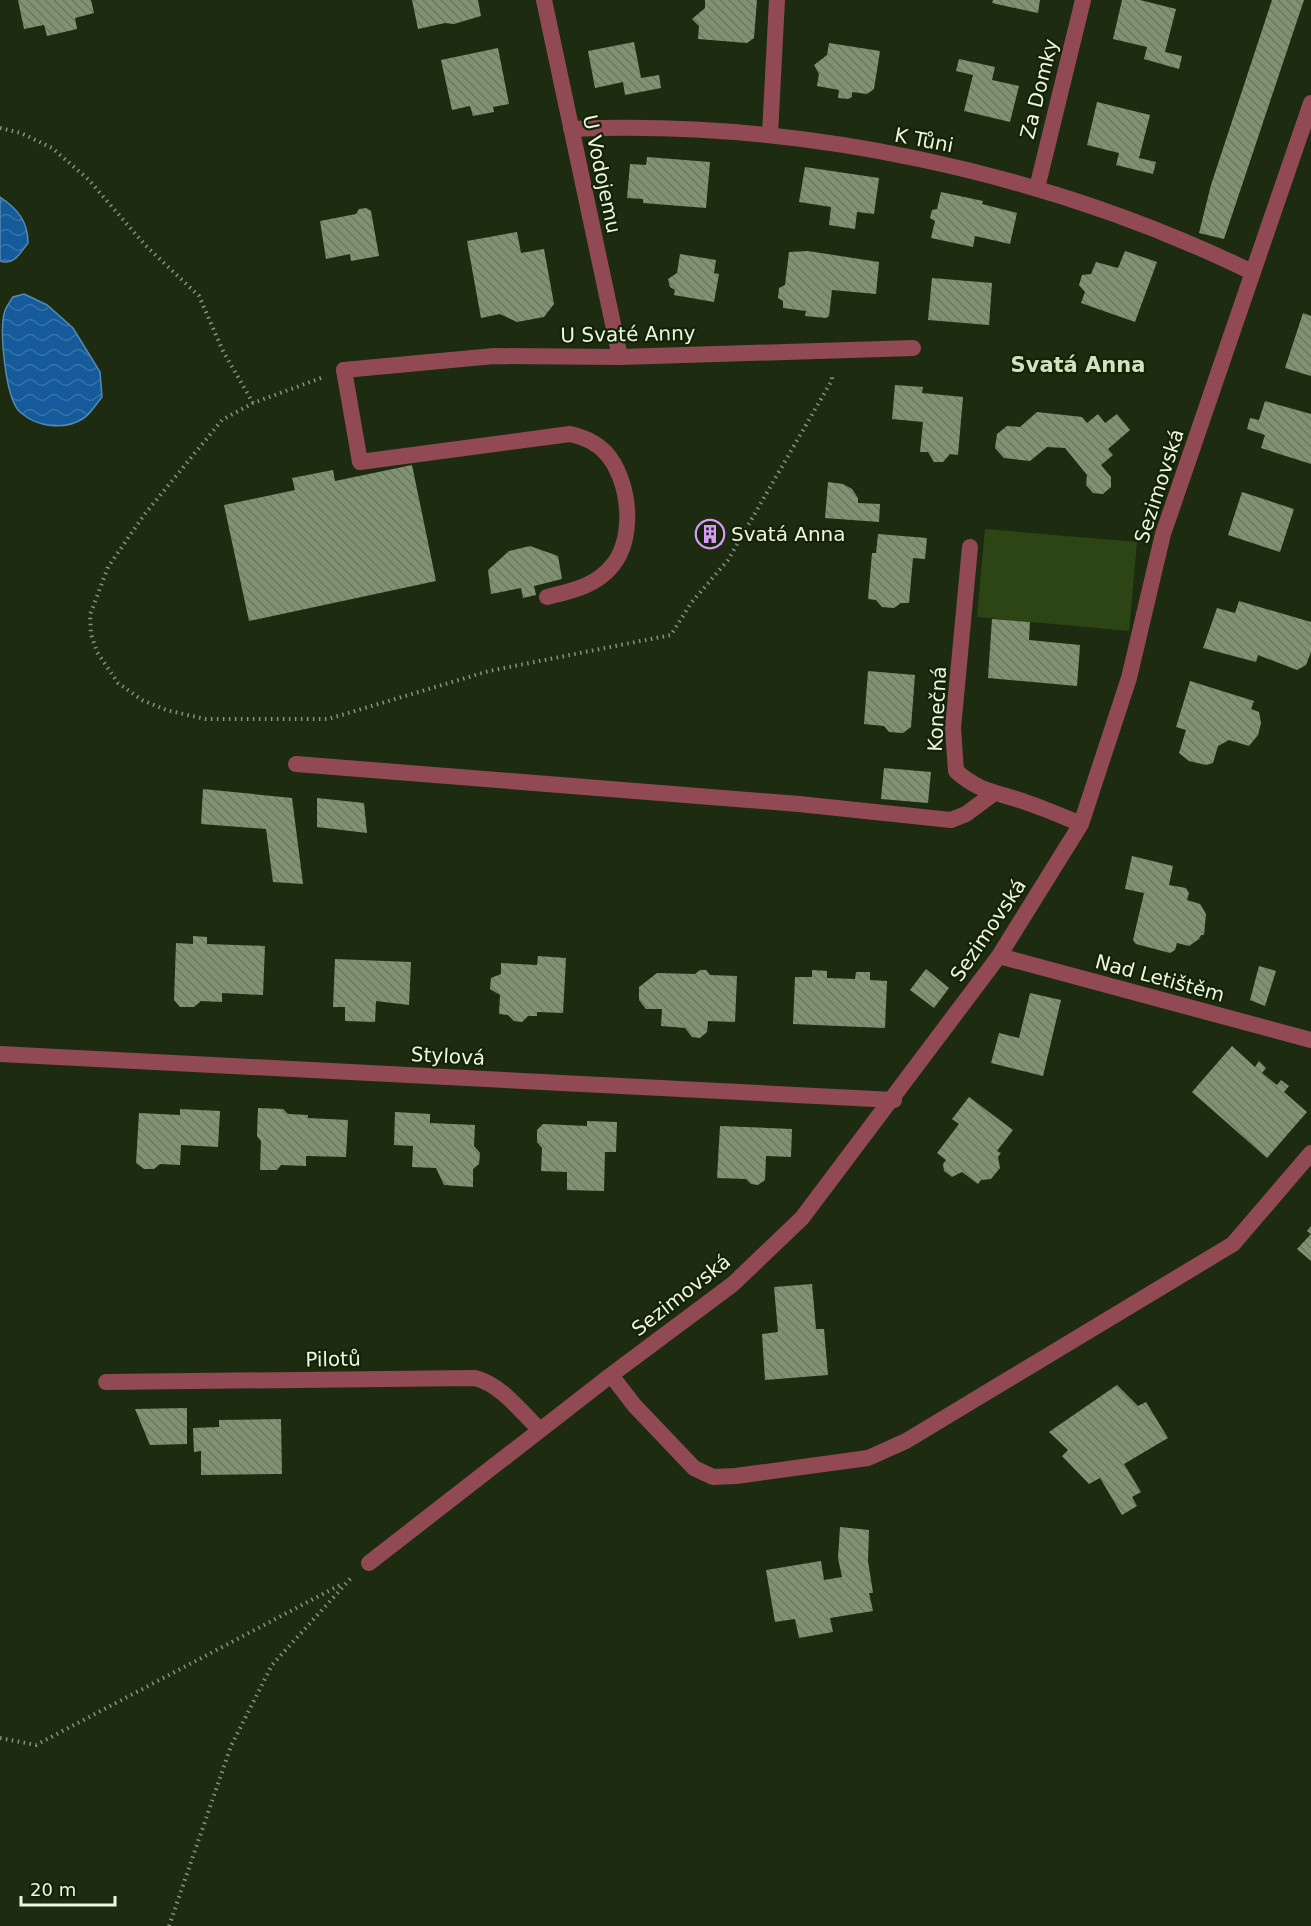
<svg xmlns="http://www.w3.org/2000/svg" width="1311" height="1926" viewBox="0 0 1311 1926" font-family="'DejaVu Sans',sans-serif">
<defs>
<pattern id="water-waves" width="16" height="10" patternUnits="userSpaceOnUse" patternTransform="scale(1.5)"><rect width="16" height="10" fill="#155a9a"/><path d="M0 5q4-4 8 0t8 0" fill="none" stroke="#3772a8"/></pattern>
<pattern id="building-back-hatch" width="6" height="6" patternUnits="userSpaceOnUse" patternTransform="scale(1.5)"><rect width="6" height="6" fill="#809272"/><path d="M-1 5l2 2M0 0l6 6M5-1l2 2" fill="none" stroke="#6c7962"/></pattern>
</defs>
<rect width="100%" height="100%" fill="#1d2c10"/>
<!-- park -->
<path fill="#2d4515" d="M 985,529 L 1137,542 L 1129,631 L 977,617 Z"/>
<!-- water -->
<path fill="url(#water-waves)" stroke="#5689b0" stroke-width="1.5" d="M 0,197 C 18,209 28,222 28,243 C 20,253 14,266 0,261 Z
M 24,294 L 47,305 L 73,328 L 100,372 L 102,397 C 96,404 91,413 84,418 C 64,431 37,427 20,412 C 5,398 0,333 4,314 C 5,308 10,302 13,297 Z"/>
<!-- building -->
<path fill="url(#building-back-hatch)" d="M 18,0 L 91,0 L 94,13 L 75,18 L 77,29 L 47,36 L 44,25 L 24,29 Z
M 412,0 L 478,0 L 481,16 L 454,24 L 445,23 L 418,29 Z
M 705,0 L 757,0 L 754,38 L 747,43 L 698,39 L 699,26 L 692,19 L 705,8 Z
M 993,0 L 1040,0 L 1038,13 L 992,3 Z
M 1122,0 L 1140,0 L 1176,9 L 1165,52 L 1182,56 L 1179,69 L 1144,59 L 1147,47 L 1113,39 Z
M 1272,0 L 1304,0 L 1224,239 L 1199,233 L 1211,185 Z
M 634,42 L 641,78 L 659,75 L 661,88 L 625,95 L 623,82 L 595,88 L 588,51 Z
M 829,43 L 880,51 L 874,89 L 867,94 L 852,92 L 852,97 L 848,99 L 838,98 L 839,90 L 817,86 L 819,74 L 814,65 L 827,55 Z
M 498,48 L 509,104 L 493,107 L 494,112 L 473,116 L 470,106 L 452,110 L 441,60 Z
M 959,59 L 995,67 L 992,80 L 1019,86 L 1010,122 L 964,111 L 973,75 L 956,71 Z
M 1097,102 L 1150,115 L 1139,158 L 1156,162 L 1153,174 L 1116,165 L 1119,153 L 1087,145 Z
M 647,157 L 710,162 L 706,208 L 643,203 L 643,199 L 627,198 L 630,164 L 646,165 Z
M 805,167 L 879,178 L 874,214 L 857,212 L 855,229 L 829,225 L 831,207 L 799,202 Z
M 941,192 L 983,201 L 982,204 L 1017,213 L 1010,244 L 975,236 L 973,247 L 931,238 L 935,221 L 930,218 L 932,210 L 937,209 Z
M 366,208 L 371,211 L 379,256 L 351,261 L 350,254 L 326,259 L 320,221 L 356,214 L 359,209 Z
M 517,232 L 521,253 L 544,249 L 554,304 L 544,317 L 517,322 L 500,314 L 481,318 L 467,241 Z
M 808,251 L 879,262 L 876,294 L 832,290 L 829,316 L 826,318 L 805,316 L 806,311 L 783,308 L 783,301 L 778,298 L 779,288 L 785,285 L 789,252 Z
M 1125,251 L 1157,262 L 1135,322 L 1081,303 L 1085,292 L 1079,285 L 1082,275 L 1091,274 L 1096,262 L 1118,268 Z
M 680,254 L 716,260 L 714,273 L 719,274 L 714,302 L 674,295 L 675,290 L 670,287 L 668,279 L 677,273 Z
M 932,278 L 992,283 L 989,325 L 928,320 Z
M 1303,313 L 1311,316 L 1311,376 L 1285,368 Z
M 895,385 L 923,387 L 922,393 L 963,397 L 958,455 L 950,454 L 943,462 L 934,462 L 928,452 L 920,452 L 923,422 L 892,419 Z
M 1265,401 L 1311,414 L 1311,464 L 1261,448 L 1265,435 L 1247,429 L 1250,418 L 1259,420 Z
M 1037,412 L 1082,417 L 1087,423 L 1098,414 L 1105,423 L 1117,414 L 1130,430 L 1108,449 L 1113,455 L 1101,465 L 1111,477 L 1111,487 L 1103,494 L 1093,493 L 1086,485 L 1087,475 L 1065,448 L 1047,447 L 1030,461 L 1004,458 L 995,448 L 997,434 L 1007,426 L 1020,427 Z
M 412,465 L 436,581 L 249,621 L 224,505 L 295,490 L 292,478 L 333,470 L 335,481 Z
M 828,482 L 843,484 L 852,489 L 858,498 L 858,503 L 880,504 L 879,522 L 825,518 Z
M 1242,492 L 1294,509 L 1280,552 L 1228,535 Z
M 702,525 L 723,527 L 722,545 L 701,542 L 698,537 Z
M 878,534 L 927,538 L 925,559 L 913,558 L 909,603 L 901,603 L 894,608 L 882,607 L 876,600 L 868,599 L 872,553 L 876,553 Z
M 530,546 L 558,556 L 562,579 L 534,586 L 536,595 L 523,598 L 521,588 L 491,594 L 488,570 L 509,551 Z
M 1239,601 L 1311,622 L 1311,652 L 1306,665 L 1297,670 L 1258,655 L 1256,662 L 1203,648 L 1217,608 L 1235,613 Z
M 992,619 L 1030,622 L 1029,640 L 1080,645 L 1077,686 L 988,678 Z
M 868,671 L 915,675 L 911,727 L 903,733 L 889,732 L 884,726 L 864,724 Z
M 1190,681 L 1254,701 L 1251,709 L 1259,712 L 1261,723 L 1258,735 L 1249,746 L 1229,740 L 1218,746 L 1213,763 L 1206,765 L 1189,761 L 1179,753 L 1186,730 L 1176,727 Z
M 884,768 L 931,772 L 928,803 L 881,799 Z
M 203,789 L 292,798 L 303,884 L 273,882 L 266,829 L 201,824 Z
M 317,798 L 364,803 L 367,833 L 317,827 Z
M 1132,856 L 1173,866 L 1169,885 L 1186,888 L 1189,893 L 1187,900 L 1200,904 L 1206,914 L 1204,935 L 1201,935 L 1199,939 L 1189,946 L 1177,943 L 1175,950 L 1170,953 L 1136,944 L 1133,940 L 1144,893 L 1125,889 Z
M 193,936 L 207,937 L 207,944 L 265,946 L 263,995 L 222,993 L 222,1002 L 201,1001 L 194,1007 L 180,1007 L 174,1000 L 176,943 L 193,944 Z
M 538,956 L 566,958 L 563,1013 L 537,1012 L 537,1016 L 528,1016 L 522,1022 L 514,1021 L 508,1015 L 499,1014 L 500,995 L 490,989 L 491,978 L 501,974 L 501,963 L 537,965 Z
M 335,959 L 411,962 L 409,1005 L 376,1001 L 375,1022 L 345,1021 L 345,1007 L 333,1007 Z
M 1259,966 L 1276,971 L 1265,1006 L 1250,1000 Z
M 926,969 L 949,988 L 934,1008 L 910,990 Z
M 700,970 L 706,970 L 710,975 L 737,976 L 735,1022 L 708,1021 L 707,1032 L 700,1038 L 692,1037 L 685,1028 L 661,1026 L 662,1009 L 646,1009 L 639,1000 L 639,987 L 657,973 L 695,974 Z
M 812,970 L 827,971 L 827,978 L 855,979 L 856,972 L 870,972 L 870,980 L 887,981 L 885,1028 L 793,1024 L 795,977 L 812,977 Z
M 1030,993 L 1061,1000 L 1043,1076 L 991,1063 L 999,1033 L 1019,1038 Z
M 1232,1046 L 1255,1067 L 1259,1061 L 1266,1068 L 1262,1073 L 1277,1085 L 1281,1080 L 1289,1086 L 1284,1092 L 1307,1112 L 1267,1158 L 1192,1092 Z
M 969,1097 L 1013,1130 L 997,1151 L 1001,1153 L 998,1157 L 1000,1168 L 991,1179 L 981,1180 L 978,1184 L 962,1172 L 952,1177 L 944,1171 L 943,1164 L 946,1160 L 937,1153 L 959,1124 L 952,1119 Z
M 258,1108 L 283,1109 L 288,1114 L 308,1115 L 308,1118 L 348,1120 L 346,1157 L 306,1156 L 306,1166 L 281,1165 L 277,1170 L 260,1170 L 261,1141 L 257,1136 Z
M 180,1109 L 220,1111 L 218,1147 L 181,1145 L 180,1165 L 160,1164 L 154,1169 L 144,1169 L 136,1163 L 139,1113 L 180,1115 Z
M 395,1112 L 430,1114 L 430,1123 L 475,1125 L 474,1146 L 480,1153 L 479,1164 L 473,1169 L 473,1187 L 444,1185 L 436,1168 L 412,1167 L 413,1146 L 394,1145 Z
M 587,1121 L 617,1122 L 616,1152 L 605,1152 L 604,1191 L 567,1190 L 567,1172 L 541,1171 L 542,1148 L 537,1142 L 537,1130 L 543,1124 L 587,1126 Z
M 720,1126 L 792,1129 L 791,1157 L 766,1156 L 765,1180 L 758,1185 L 751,1184 L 746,1179 L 717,1178 Z
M 1311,1226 L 1311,1261 L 1297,1249 L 1311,1234 L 1307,1231 Z
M 812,1284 L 816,1329 L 824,1329 L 828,1375 L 765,1380 L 762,1334 L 778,1332 L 774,1287 Z
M 1117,1385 L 1138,1406 L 1146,1402 L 1168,1438 L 1124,1464 L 1141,1492 L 1132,1497 L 1137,1506 L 1122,1515 L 1100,1478 L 1089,1484 L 1062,1456 L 1068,1450 L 1049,1432 Z
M 187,1408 L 187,1444 L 150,1445 L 135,1409 Z
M 281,1419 L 282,1474 L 201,1475 L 201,1451 L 194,1452 L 193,1428 L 219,1427 L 219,1420 Z
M 840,1527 L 869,1530 L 868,1561 L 873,1593 L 869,1593 L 873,1611 L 830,1618 L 833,1632 L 799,1638 L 795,1619 L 775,1622 L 766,1570 L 821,1561 L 824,1580 L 842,1577 L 838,1558 Z"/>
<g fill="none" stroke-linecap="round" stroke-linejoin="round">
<!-- path -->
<path stroke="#87937d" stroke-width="4" stroke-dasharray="1.5 4.5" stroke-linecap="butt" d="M 0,128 L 21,133 L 52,148 L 88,179 L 145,245 L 199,296 L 223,351 L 253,403
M 321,378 L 253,403 L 222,420 L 144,515 L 108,567 L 90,615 L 91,634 L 97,652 L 118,683 L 142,700 L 166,710 L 205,719 L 328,719 L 489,671 L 671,635 L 691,603 L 728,560 L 832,380 L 832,375
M 0,1738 L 36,1745 L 340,1585
M 169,1926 L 231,1746 L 272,1665 L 352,1577"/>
<!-- service -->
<path stroke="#914a54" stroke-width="16" d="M 344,370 L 360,462 L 570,434 C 584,437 596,442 606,453 C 630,480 636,538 612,566 C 596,586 571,591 547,597
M 296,764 L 799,804 L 951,820 L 966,814 L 993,794"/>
<!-- minor -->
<path stroke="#914a54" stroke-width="16" d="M 544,0 L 620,357
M 571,129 C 800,119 1046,172 1252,272
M 770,134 L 777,0
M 1037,188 L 1083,0
M 344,370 L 494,356 L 620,357 L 913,348
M 970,547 L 953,728 L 956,771 C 980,793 999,792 1028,803 C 1046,809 1064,817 1081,824
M 999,956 L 1311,1040
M 0,1054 L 894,1100
M 611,1375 L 634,1405 L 694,1468 L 713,1477 L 736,1476 L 868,1458 L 906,1441 L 1233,1244 L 1311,1153
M 106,1382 L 475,1378 C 502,1385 520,1411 540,1430
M 369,1563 L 611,1375 L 733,1284 L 802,1218 L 999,956 L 1081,824 L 1129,678 L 1163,534 L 1311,103"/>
</g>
<!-- icons -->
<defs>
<g id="building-ring" transform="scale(1.5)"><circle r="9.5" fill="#142206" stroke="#d69bfa" stroke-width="1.5"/><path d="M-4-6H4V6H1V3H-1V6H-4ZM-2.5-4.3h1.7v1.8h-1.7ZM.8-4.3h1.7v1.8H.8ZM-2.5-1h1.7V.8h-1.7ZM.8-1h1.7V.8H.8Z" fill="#d69bfa"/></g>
</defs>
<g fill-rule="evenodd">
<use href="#building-ring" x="710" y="534"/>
</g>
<g text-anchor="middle" stroke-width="4.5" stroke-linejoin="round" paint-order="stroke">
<!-- street labels -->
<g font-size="20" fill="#ecf6e5" stroke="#142206">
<text transform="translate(1039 89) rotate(-76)" y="7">Za Domky</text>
<text transform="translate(924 140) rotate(11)" y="7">K Tůni</text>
<text transform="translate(602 174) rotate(78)" y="7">U Vodojemu</text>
<text transform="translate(628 334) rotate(-1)" y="7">U Svaté Anny</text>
<text transform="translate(1159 486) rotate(-72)" y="7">Sezimovská</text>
<text transform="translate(937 709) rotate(-87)" y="7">Konečná</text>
<text transform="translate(988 930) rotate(-56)" y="7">Sezimovská</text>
<text transform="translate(1160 978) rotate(15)" y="7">Nad Letištěm</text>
<text transform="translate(448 1056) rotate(3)" y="7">Stylová</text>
<text transform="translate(681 1295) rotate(-38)" y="7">Sezimovská</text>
<text transform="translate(333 1359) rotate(-1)" y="7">Pilotů</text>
</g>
<!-- poi labels -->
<g font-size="20" fill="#ecf6e5" stroke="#142206" text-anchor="start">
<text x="731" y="541">Svatá Anna</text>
</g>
<!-- neighbourhood labels -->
<g font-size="21" font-weight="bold" fill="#cfe3c0" stroke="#142206">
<text x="1078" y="372">Svatá Anna</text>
</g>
</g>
<!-- scale -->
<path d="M21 1896v9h94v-9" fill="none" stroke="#ecf6e5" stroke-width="3"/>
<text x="30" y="1896" font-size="18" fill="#ecf6e5" stroke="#142206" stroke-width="4.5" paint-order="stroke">20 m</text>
</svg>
